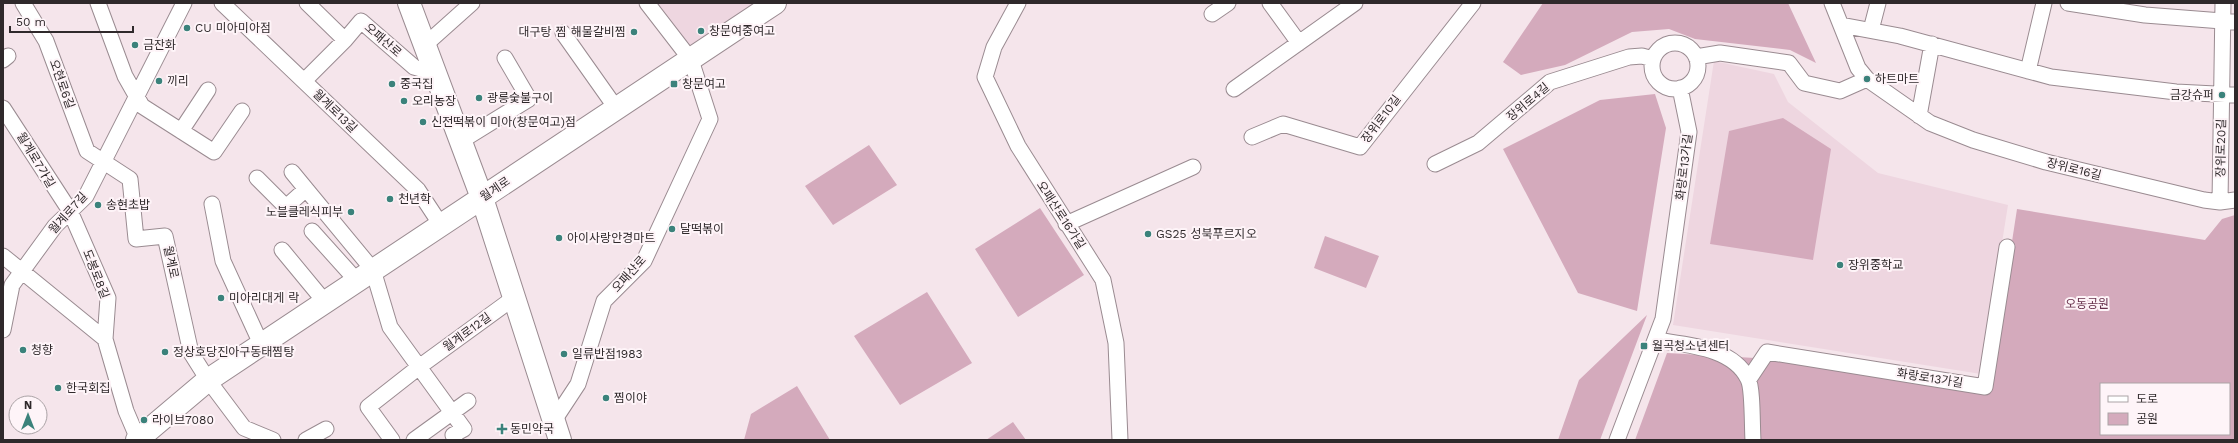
<svg xmlns="http://www.w3.org/2000/svg" width="2238" height="443" viewBox="0 0 2238 443" font-family="'Work Sans','Noto Sans KR',sans-serif">
<rect width="100%" height="100%" fill="#f5e5eb"/>
<!-- built -->
<path fill="#eed6e0" d="M 647,3 L 774,3 L 691,60 Z
M 1714,61 L 1774,74 L 1788,102 L 1878,173 L 2008,205 L 1981,374 L 1673,325 Z"/>
<!-- green -->
<path fill="#d4aabc" fill-rule="evenodd" d="M 1543,3 L 1788,3 L 1816,63 L 1790,50 L 1695,39 L 1669,29 L 1632,32 L 1565,65 L 1521,75 L 1503,62 Z
M 1655,94 L 1666,128 L 1637,311 L 1578,293 L 1503,149 L 1600,100 Z
M 1783,118 L 1831,149 L 1813,260 L 1710,244 L 1729,131 Z
M 869,145 L 897,185 L 833,225 L 805,186 Z
M 1040,208 L 1084,275 L 1018,317 L 975,249 Z
M 2017,209 L 2205,240 L 2222,219 L 2235,215 L 2235,440 L 1635,440 L 1667,353 L 1755,358 L 1989,391 ZM 2101,384 L 2229,384 L 2229,434 L 2101,434 Z
M 1325,236 L 1379,256 L 1366,288 L 1314,268 Z
M 927,292 L 972,363 L 900,405 L 854,336 Z
M 1647,315 L 1600,440 L 1558,440 L 1579,380 Z
M 797,386 L 830,440 L 744,440 L 751,414 Z
M 1013,422 L 1026,440 L 986,440 Z"/>
<g fill="none" stroke-linecap="round" stroke-linejoin="round">
<!-- street casing -->
<g stroke="#9a8b91" stroke-width="17">
<path id="street" d="M 23,3 L 46,41 L 87,151 L 130,179 L 136,239 L 165,236 L 191,353 L 208,380 L 244,428 L 273,440
M 98,3 L 125,76 L 142,106 L 214,152 L 242,111
M 222,3 L 418,190 L 441,225
M 307,3 L 345,40
M 1018,3 L 994,47 L 985,77 L 1018,146 L 1103,280 L 1116,343 L 1120,440
M 1270,3 L 1299,43
M 1832,3 L 1858,68 L 1867,79 L 1930,123 L 1973,140 L 2046,162 L 2204,200 L 2220,202 L 2235,200
M 2068,3 L 2145,15 L 2235,22
M 1212,14 L 1228,3
M 1841,25 L 1900,36 L 2051,77 L 2176,92 L 2235,95
M 1871,30 L 1878,3
M 563,33 L 616,108
M1652 66a23 23 0 1 1 46 0a23 23 0 1 1-46 0Z
M 425,45 L 472,3
M 1696,57 L 1720,53 L 1789,63 L 1804,83 L 1840,91 L 1867,79
M 3,60 L 8,56
M 2028,71 L 2044,3
M 304,81 L 345,40 L 361,21 L 414,67 L 435,73
M 1234,89 L 1355,3
M 3,108 L 70,211 L 108,298 L 105,339
M 1919,116 L 1932,44
M 181,131 L 208,90
M 1252,137 L 1283,124 L 1360,147 L 1473,3
M 461,141 L 529,99 L 505,58
M 1435,164 L 1478,143 L 1550,82 L 1629,57 L 1642,56 L 1653,59
M 292,172 L 306,189
M 257,178 L 286,207 L 306,189 L 373,270 L 390,327 L 464,429 L 453,435 L 455,440
M 2220,202 L 2223,3
M 212,204 L 223,261 L 261,344
M 1066,224 L 1193,167
M 312,231 L 357,281
M 282,250 L 325,302
M 3,256 L 105,339 L 126,411 L 138,439
M 3,330 L 12,285 L 55,226 L 86,196 L 184,3
M 1656,340 C 1686,345 1733,347 1748,379 C 1753,388 1752,427 1753,440
M 1749,379 L 1767,352 L 1985,387 L 2007,247
M 555,419 L 578,384 L 604,301 L 644,261 L 710,119 L 691,60 L 647,3
M 306,440 L 326,429
M 392,440 L 368,407 L 419,367 L 515,297
M 414,440 L 468,401
M 1617,440 L 1663,319 L 1689,132 L 1680,88"/>
</g>
<!-- secondary casing -->
<g stroke="#9a8b91" stroke-width="24">
<path id="secondary" d="M 409,3 L 482,198 L 560,440
M 137,440 L 208,380 L 775,3"/>
</g>
<!-- street -->
<use href="#street" stroke="#fff" stroke-width="15"/>
<!-- secondary -->
<use href="#secondary" stroke="#fff" stroke-width="22"/>
</g>
<!-- markers -->
<g fill="#3b827b" stroke="#fef4f8" stroke-width="1.5">
<circle cx="187" cy="28" r="4"/>
<circle cx="701" cy="31" r="4"/>
<circle cx="634" cy="32" r="4"/>
<circle cx="135" cy="45" r="4"/>
<circle cx="1867" cy="79" r="4"/>
<circle cx="159" cy="81" r="4"/>
<circle cx="392" cy="84" r="4"/>
<rect x="670" y="80" width="8" height="8" rx="2"/>
<circle cx="2222" cy="95" r="4"/>
<circle cx="479" cy="98" r="4"/>
<circle cx="404" cy="101" r="4"/>
<circle cx="423" cy="122" r="4"/>
<circle cx="390" cy="199" r="4"/>
<circle cx="98" cy="205" r="4"/>
<circle cx="351" cy="212" r="4"/>
<circle cx="672" cy="229" r="4"/>
<circle cx="1148" cy="234" r="4"/>
<circle cx="559" cy="238" r="4"/>
<circle cx="1840" cy="265" r="4"/>
<circle cx="221" cy="298" r="4"/>
<rect x="1640" y="342" width="8" height="8" rx="2"/>
<circle cx="23" cy="350" r="4"/>
<circle cx="165" cy="352" r="4"/>
<circle cx="564" cy="354" r="4"/>
<circle cx="58" cy="388" r="4"/>
<circle cx="606" cy="398" r="4"/>
<circle cx="144" cy="420" r="4"/>
<path d="M500 423h4v4h4v4h-4v4h-4v-4h-4v-4h4z"/>
</g>
<g text-anchor="middle" stroke-width="4" stroke-linejoin="round" paint-order="stroke">
<!-- poi labels -->
<g font-size="12" fill="#2f292b" stroke="#fef4f8" text-anchor="start">
<text x="195" y="32">CU 미아미아점</text>
<text x="709" y="35">창문여중여고</text>
<text x="626" y="36" text-anchor="end">대구탕 찜 해물갈비찜</text>
<text x="143" y="49">금잔화</text>
<text x="1875" y="83">하트마트</text>
<text x="167" y="85">끼리</text>
<text x="400" y="88">중국집</text>
<text x="682" y="88">창문여고</text>
<text x="2214" y="99" text-anchor="end">금강슈퍼</text>
<text x="487" y="102">광릉숯불구이</text>
<text x="412" y="105">오리농장</text>
<text x="431" y="126">신전떡볶이 미아(창문여고)점</text>
<text x="398" y="203">천년학</text>
<text x="106" y="209">송현초밥</text>
<text x="343" y="216" text-anchor="end">노블클레식피부</text>
<text x="680" y="233">달떡볶이</text>
<text x="1156" y="238">GS25 성북푸르지오</text>
<text x="567" y="242">아이사랑안경마트</text>
<text x="1848" y="269">장위중학교</text>
<text x="229" y="302">미아리대게 락</text>
<text x="1652" y="350">월곡청소년센터</text>
<text x="31" y="354">청향</text>
<text x="173" y="356">정상호당진아구동태찜탕</text>
<text x="572" y="358">일류반점1983</text>
<text x="66" y="392">한국회집</text>
<text x="614" y="402">찜이야</text>
<text x="152" y="424">라이브7080</text>
<text x="510" y="433">동민약국</text>
</g>
<!-- street labels -->
<g font-size="12" fill="#2f292b" stroke="#fef4f8">
<text transform="translate(383 40) rotate(41)" y="4">오패산로</text>
<text transform="translate(62 84) rotate(70)" y="4">오현로6길</text>
<text transform="translate(1528 102) rotate(-40)" y="4">장위로4길</text>
<text transform="translate(335 111) rotate(44)" y="4">월계로13길</text>
<text transform="translate(1381 119) rotate(-53)" y="4">장위로10길</text>
<text transform="translate(2221 148) rotate(-89)" y="4">장위로20길</text>
<text transform="translate(36 160) rotate(59)" y="4">월계로7가길</text>
<text transform="translate(1684 167) rotate(-83)" y="4">화랑로13가길</text>
<text transform="translate(2074 169) rotate(14)" y="4">장위로16길</text>
<text transform="translate(495 189) rotate(-34)" y="4">월계로</text>
<text transform="translate(68 213) rotate(-48)" y="4">월계로7길</text>
<text transform="translate(1061 215) rotate(57)" y="4">오패산로16가길</text>
<text transform="translate(171 262) rotate(78)" y="4">월계로</text>
<text transform="translate(96 274) rotate(68)" y="4">도봉로8길</text>
<text transform="translate(629 274) rotate(-48)" y="4">오패산로</text>
<text transform="translate(467 332) rotate(-36)" y="4">월계로12길</text>
<text transform="translate(1930 378) rotate(9)" y="4">화랑로13가길</text>
</g>
<!-- park labels -->
<g font-size="12" fill="#67304b" stroke="#fef4f8">
<text x="2087" y="308">오동공원</text>
</g>
</g>
<!-- border -->
<rect width="2238" height="443" fill="none" stroke="#2f292b" stroke-width="8"/>
<!-- legend -->
<rect x="2100" y="383" width="130" height="52" fill="#fef4f8" stroke="#aba3a6"/>
<rect x="2108" y="396" width="20" height="6" fill="#ffffff" stroke="#aba3a6"/>
<text x="2136" y="403" font-size="12" fill="#2f292b">도로</text>
<rect x="2108" y="413" width="20" height="12" fill="#d4aabc" stroke="#aba3a6"/>
<text x="2136" y="423" font-size="12" fill="#2f292b">공원</text>
<!-- north arrow -->
<g transform="translate(28 415)"><circle r="19" fill="#fef4f8" stroke="#aba3a6"/>
<path d="M0-3L7 15L0 10L-7 15Z" fill="#3b827b"/>
<text y="-6" font-size="11" font-weight="bold" text-anchor="middle" fill="#2f292b">N</text>
</g>
<!-- scale -->
<path d="M10 26v6h123v-6" fill="none" stroke="#2f292b" stroke-width="2"/>
<text x="16" y="26" font-size="12" fill="#2f292b" stroke="#fef4f8" stroke-width="3" paint-order="stroke">50 m</text>
</svg>
